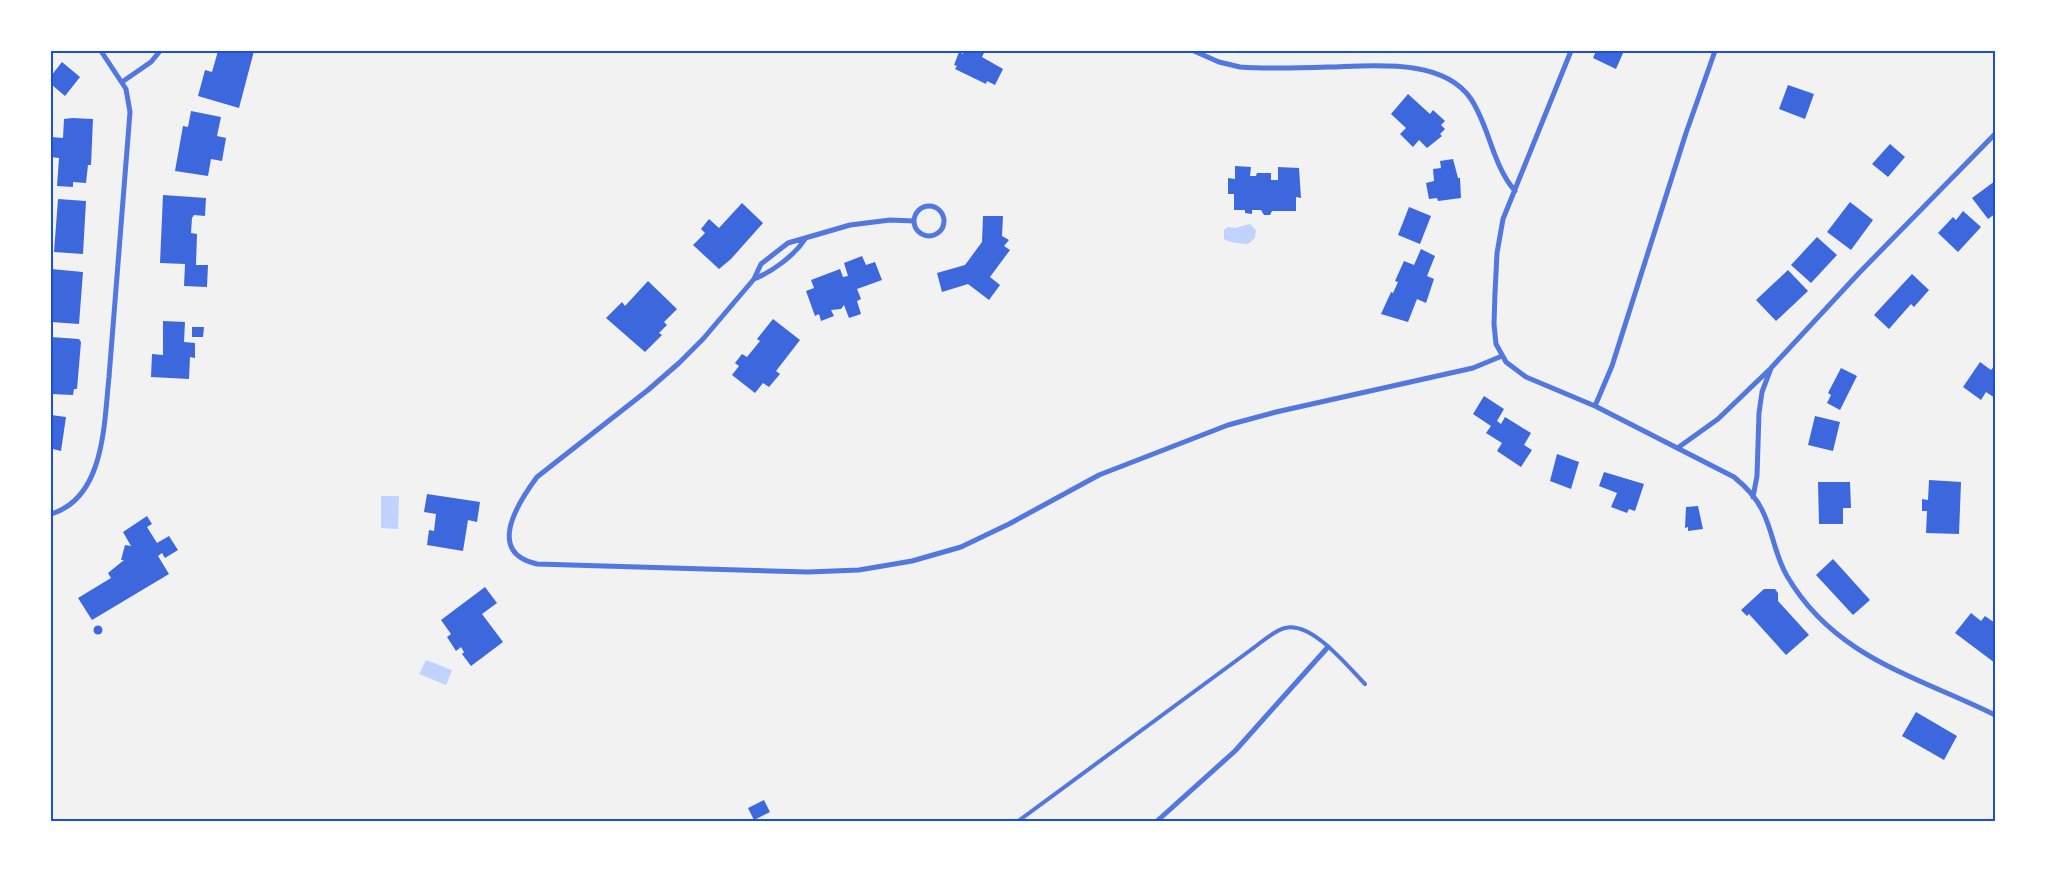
<svg xmlns="http://www.w3.org/2000/svg" width="2046" height="873" viewBox="0 0 2046 873" font-family="'Work Sans',sans-serif">
<rect width="100%" height="100%" fill="#f2f2f2"/>
<!-- water -->
<path fill="#bfd3fe" d="M 1250,224 L 1256,230 L 1255,238 L 1248,244 C 1244,244 1227,242 1224,239 L 1224,230 L 1228,227 L 1235,228 Z
M 381,496 L 399,496 L 398,529 L 381,528 Z
M 426,660 L 452,670 L 446,685 L 419,674 Z"/>
<!-- building -->
<path fill="#3d67dc" d="M 218,51 L 254,51 L 239,108 L 198,96 L 205,70 L 212,72 Z
M 964,51 L 984,53 L 982,57 L 1003,69 L 995,85 L 987,81 L 986,84 L 955,69 L 957,66 L 954,65 L 959,52 L 963,54 Z
M 1596,51 L 1624,51 L 1616,69 L 1593,58 Z
M 62,62 L 80,77 L 65,96 L 52,85 L 51,87 L 51,76 Z
M 1788,85 L 1814,94 L 1805,119 L 1779,109 Z
M 1408,94 L 1430,114 L 1433,110 L 1445,121 L 1441,125 L 1445,129 L 1440,134 L 1442,136 L 1427,148 L 1419,140 L 1413,147 L 1400,134 L 1406,128 L 1391,114 Z
M 191,111 L 221,117 L 217,136 L 226,138 L 222,161 L 211,159 L 208,176 L 175,171 L 183,126 L 188,127 Z
M 72,118 L 93,119 L 91,165 L 88,165 L 86,183 L 73,182 L 73,187 L 57,186 L 59,158 L 51,157 L 51,137 L 63,138 L 64,119 Z
M 1890,144 L 1905,157 L 1888,177 L 1872,164 Z
M 1453,159 L 1458,178 L 1460,178 L 1461,198 L 1438,201 L 1437,198 L 1429,199 L 1426,183 L 1434,181 L 1433,169 L 1441,168 L 1440,161 Z
M 1235,166 L 1251,167 L 1250,176 L 1256,176 L 1257,173 L 1271,173 L 1271,180 L 1278,180 L 1278,167 L 1299,168 L 1301,198 L 1296,197 L 1296,211 L 1272,211 L 1270,215 L 1264,215 L 1261,210 L 1252,210 L 1252,214 L 1245,213 L 1245,210 L 1234,210 L 1234,194 L 1228,194 L 1228,178 L 1235,179 Z
M 1995,181 L 1995,214 L 1988,219 L 1972,198 Z
M 163,195 L 206,198 L 205,216 L 194,215 L 192,218 L 191,233 L 197,234 L 196,265 L 208,265 L 207,287 L 184,286 L 185,264 L 160,263 Z
M 58,199 L 86,201 L 83,254 L 54,252 Z
M 1850,202 L 1873,220 L 1851,250 L 1827,232 Z
M 742,203 L 763,223 L 731,259 L 719,269 L 693,245 L 705,233 L 701,229 L 709,219 L 719,228 Z
M 1409,207 L 1431,216 L 1420,244 L 1398,235 Z
M 1963,211 L 1981,227 L 1958,252 L 1938,233 L 1953,217 L 1956,220 Z
M 983,216 L 1003,216 L 1002,236 L 1009,240 L 1004,246 L 1010,250 L 990,277 L 1000,285 L 989,300 L 968,284 L 942,292 L 937,273 L 965,265 L 982,242 Z
M 1817,237 L 1837,255 L 1811,283 L 1791,265 Z
M 1421,249 L 1435,256 L 1427,276 L 1434,279 L 1426,303 L 1417,299 L 1408,322 L 1381,314 L 1391,292 L 1393,293 L 1398,282 L 1395,281 L 1404,261 L 1414,265 Z
M 862,256 L 866,265 L 875,262 L 882,280 L 857,289 L 861,299 L 857,301 L 861,314 L 849,318 L 844,305 L 841,309 L 831,310 L 834,316 L 821,321 L 819,314 L 815,316 L 806,291 L 814,288 L 811,280 L 840,269 L 843,277 L 848,276 L 844,263 Z
M 51,269 L 83,272 L 79,324 L 51,322 Z
M 1788,270 L 1808,291 L 1776,321 L 1756,300 Z
M 1912,274 L 1929,290 L 1914,307 L 1911,304 L 1889,329 L 1874,315 Z
M 648,281 L 677,309 L 664,322 L 667,325 L 659,333 L 662,335 L 645,352 L 606,318 L 622,302 L 625,306 Z
M 773,319 L 800,340 L 776,371 L 780,374 L 769,387 L 763,383 L 755,393 L 732,375 L 739,366 L 735,363 L 742,354 L 747,357 L 760,341 L 757,339 Z
M 163,321 L 185,322 L 184,342 L 195,343 L 195,358 L 190,357 L 189,379 L 151,377 L 152,354 L 163,355 Z
M 192,327 L 204,327 L 203,337 L 192,337 Z
M 51,337 L 79,339 L 81,342 L 77,389 L 74,389 L 73,395 L 51,394 Z
M 1980,362 L 1991,370 L 1995,365 L 1995,398 L 1986,392 L 1981,400 L 1963,387 Z
M 1841,368 L 1857,376 L 1840,410 L 1827,403 L 1831,395 L 1828,393 Z
M 1484,396 L 1504,409 L 1497,421 L 1501,424 L 1505,417 L 1531,433 L 1524,445 L 1532,450 L 1521,467 L 1497,451 L 1502,443 L 1486,433 L 1491,426 L 1473,414 Z
M 51,415 L 66,417 L 61,451 L 53,449 L 52,456 Z
M 1815,416 L 1840,422 L 1833,451 L 1808,445 Z
M 1557,454 L 1579,462 L 1571,489 L 1550,481 Z
M 1604,472 L 1644,484 L 1635,511 L 1629,509 L 1627,513 L 1611,507 L 1617,493 L 1599,486 Z
M 1929,480 L 1961,482 L 1959,534 L 1926,533 L 1927,511 L 1922,511 L 1922,499 L 1928,500 Z
M 1818,482 L 1850,482 L 1851,508 L 1843,508 L 1843,524 L 1819,524 Z
M 427,494 L 480,502 L 477,522 L 468,520 L 463,551 L 427,545 L 429,530 L 434,531 L 436,514 L 424,512 Z
M 1698,506 L 1703,529 L 1688,531 L 1688,527 L 1685,528 L 1686,507 Z
M 147,516 L 152,524 L 147,527 L 157,543 L 169,536 L 178,550 L 165,558 L 162,553 L 158,556 L 169,574 L 92,620 L 78,598 L 111,578 L 108,573 L 124,560 L 121,560 L 125,545 L 131,546 L 123,532 Z
M 1833,559 L 1870,600 L 1853,615 L 1816,575 Z
M 485,587 L 497,603 L 482,614 L 503,642 L 471,666 L 462,654 L 464,652 L 461,647 L 456,651 L 447,637 L 451,634 L 441,620 Z
M 1764,589 L 1775,589 L 1778,593 L 1778,601 L 1809,635 L 1786,655 L 1749,614 L 1747,616 L 1741,610 Z
M 1971,613 L 1981,621 L 1985,616 L 1995,623 L 1995,663 L 1955,633 Z
M93.5 630a4.5 4.5 0 1 1 9 0a4.5 4.5 0 1 1-9 0Z
M 1916,712 L 1957,736 L 1944,760 L 1902,736 Z
M 764,800 L 770,812 L 754,820 L 748,808 Z"/>
<g fill="none" stroke-linecap="round" stroke-linejoin="round">
<!-- service -->
<path stroke="#5277de" stroke-width="4" d="M 1017,822 L 1252,649 C 1262,642 1273,631 1285,628 C 1312,621 1348,667 1365,684"/>
<!-- minor -->
<path stroke="#5277de" stroke-width="5" d="M 1194,51 L 1219,62 L 1240,67 C 1270,69 1299,68 1328,67 C 1371,66 1443,57 1471,99 C 1490,128 1492,164 1515,191
M 1571,51 L 1503,219 L 1497,253 L 1495,293 L 1494,324 L 1496,344 L 1506,362 L 1526,377 L 1595,406 L 1734,477 C 1745,486 1757,498 1763,512 C 1773,532 1775,556 1787,576 C 1835,658 1916,676 1995,715
M 122,82 L 151,62 L 160,51
M914 221a15 15 0 1 1 30 0a15 15 0 1 1-30 0Z
M 914,221 L 890,220 L 850,225 L 788,243 L 761,264 L 754,279 L 703,339 L 679,363 L 648,390 L 537,477 C 517,504 486,553 537,564 L 808,572 L 859,570 L 912,561 L 961,547 L 1009,524 L 1099,475 L 1228,425 L 1276,412 L 1473,368 L 1502,356
M 754,279 C 772,272 795,255 805,239
M 1595,406 L 1612,366 L 1686,133 L 1715,51
M 1679,447 L 1718,419 L 1769,370
M 1753,497 L 1757,476 L 1759,413 L 1762,392 L 1771,368 L 1859,273 L 1995,134
M 51,514 C 105,498 104,423 109,377 L 130,112 L 126,89 L 101,51
M 1156,822 L 1235,751 L 1328,647"/>
</g>
<!-- border -->
<rect width="2046" height="873" fill="none" stroke="#ffffff" stroke-width="105"/>
<rect x="52" y="52" width="1942" height="768" fill="none" stroke="#1d4ed8" stroke-width="2"/>
</svg>
